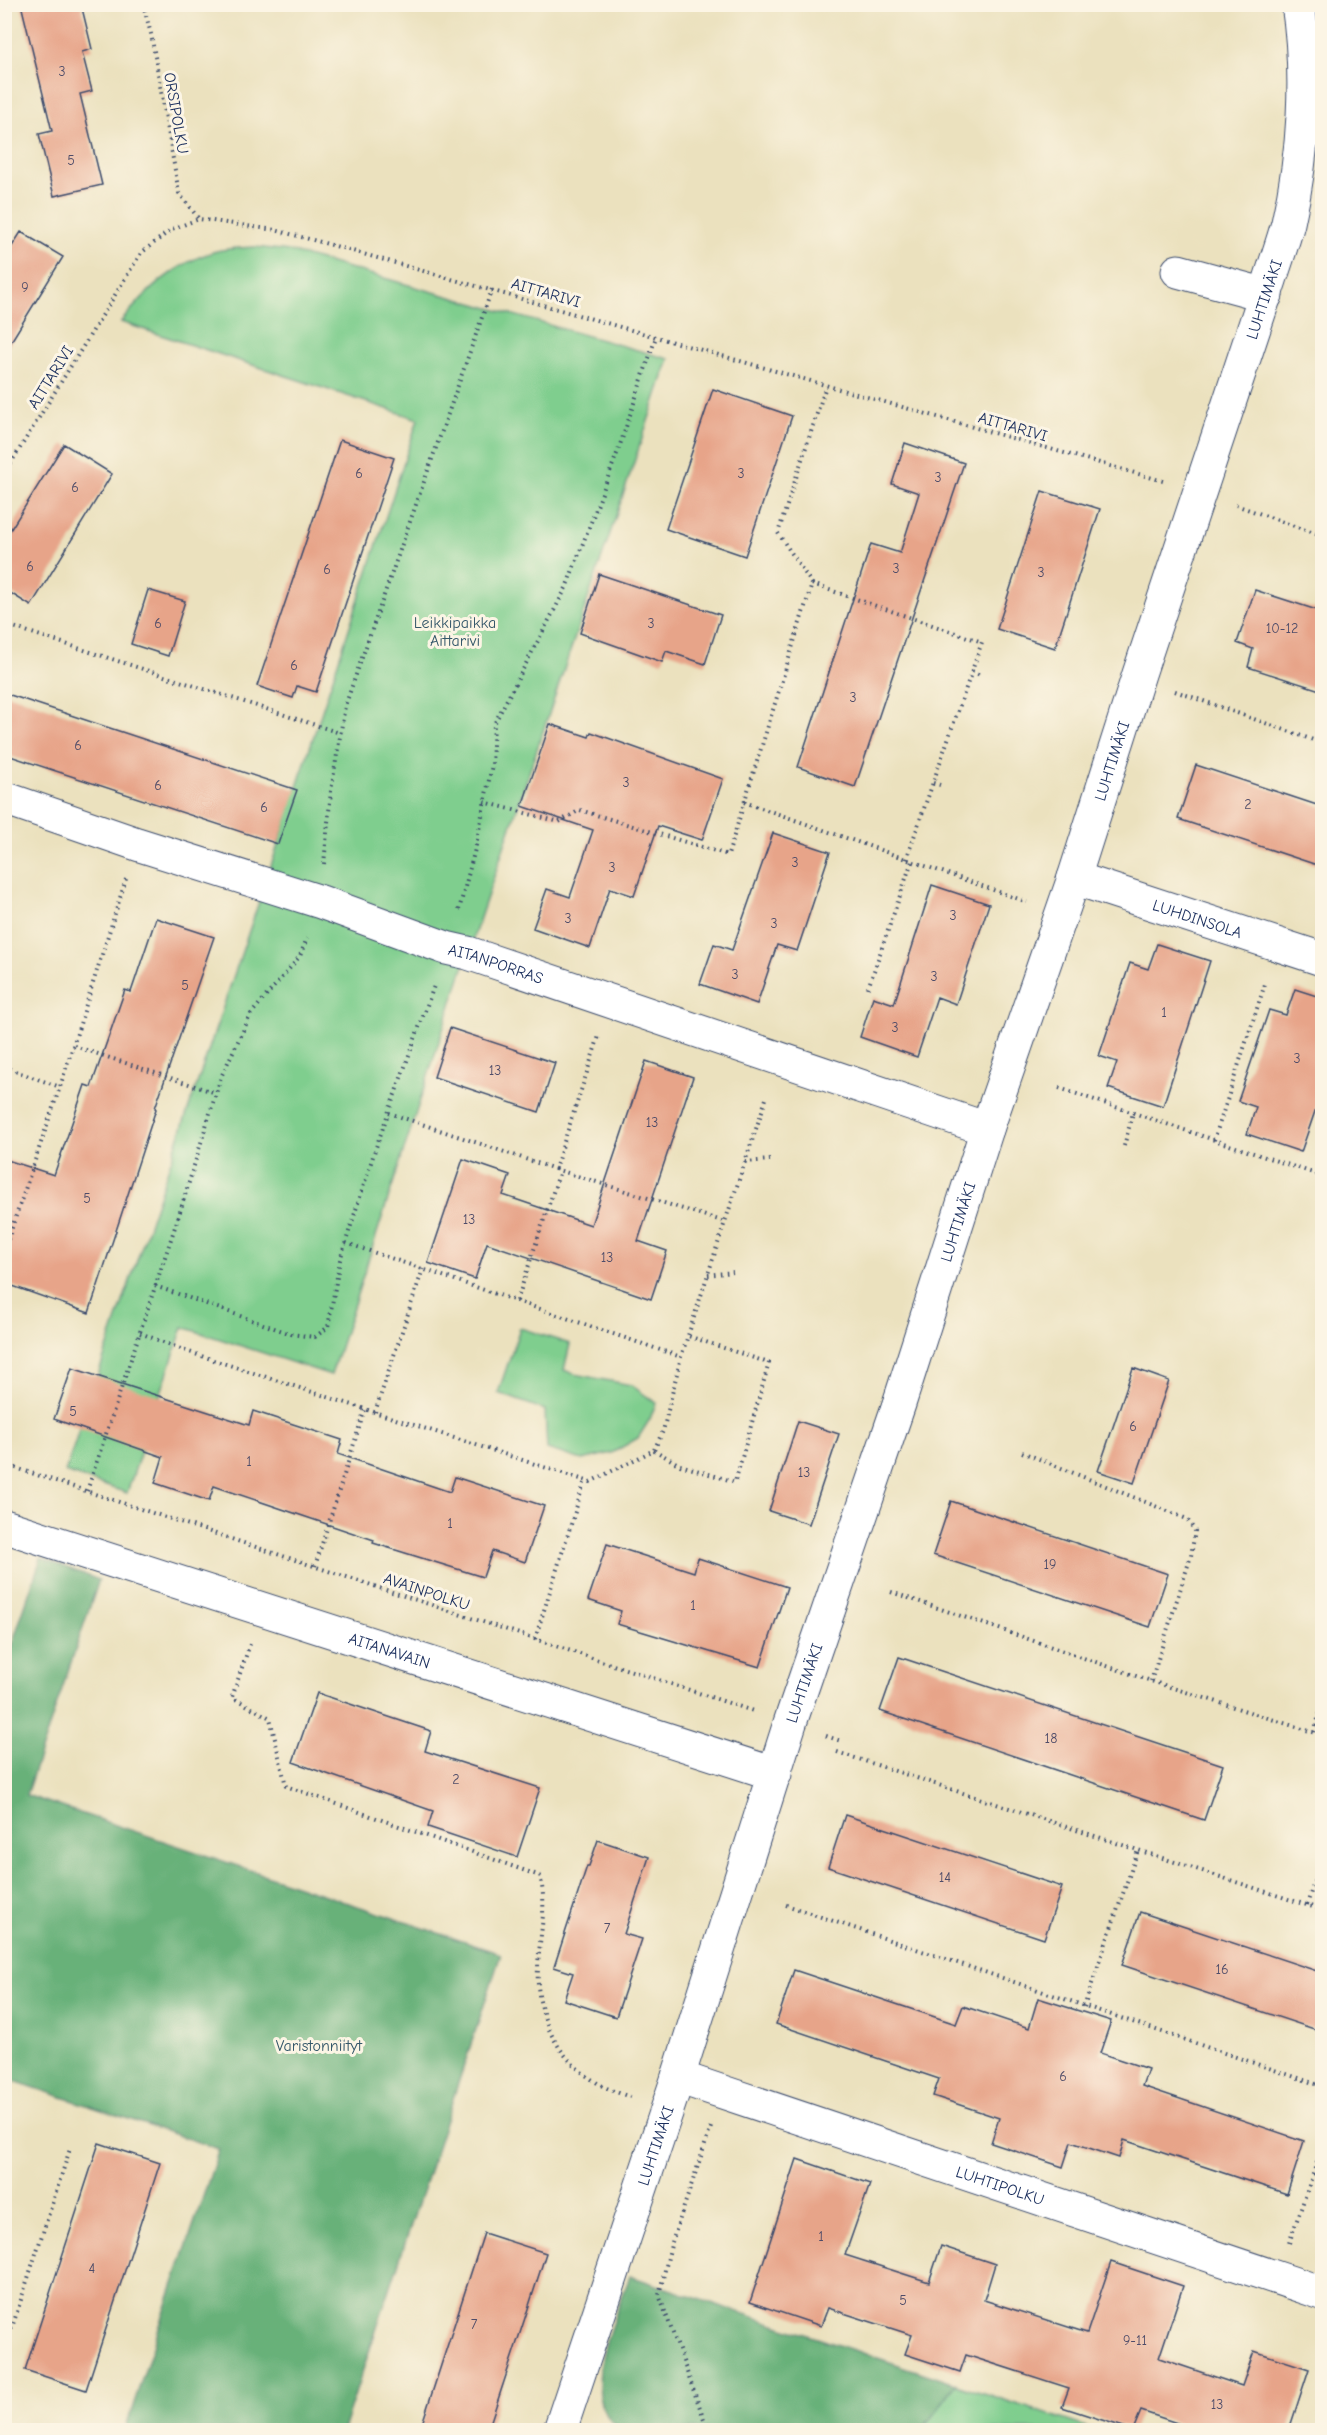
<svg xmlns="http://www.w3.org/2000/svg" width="1327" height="2435" viewBox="0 0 1327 2435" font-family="'Comic Neue',sans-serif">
<rect width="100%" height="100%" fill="#fcf5e5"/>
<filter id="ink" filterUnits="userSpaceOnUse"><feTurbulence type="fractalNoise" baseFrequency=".0167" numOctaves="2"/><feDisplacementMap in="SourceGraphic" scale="12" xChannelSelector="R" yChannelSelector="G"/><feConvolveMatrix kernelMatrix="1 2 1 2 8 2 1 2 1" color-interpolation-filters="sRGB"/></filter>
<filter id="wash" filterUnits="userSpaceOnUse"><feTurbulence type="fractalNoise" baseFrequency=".008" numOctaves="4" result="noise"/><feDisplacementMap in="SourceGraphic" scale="24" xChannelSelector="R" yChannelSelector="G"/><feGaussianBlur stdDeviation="1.35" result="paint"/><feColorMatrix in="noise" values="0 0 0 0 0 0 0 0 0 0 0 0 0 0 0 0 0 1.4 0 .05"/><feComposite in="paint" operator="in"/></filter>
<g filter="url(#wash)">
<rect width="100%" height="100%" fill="#ebe1be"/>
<!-- green -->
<path fill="#7fce8e" stroke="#4d7e76" stroke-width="1.5" d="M 255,247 L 289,251 L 669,359 L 459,980 L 331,1375 L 183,1327 L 127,1493 L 65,1472 L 265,884 L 418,419 L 121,322 C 146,291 174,264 213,252 C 226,248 242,248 255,247 Z
M 520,1328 L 570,1344 L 564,1370 L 574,1374 L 631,1385 L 656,1403 L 650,1419 L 638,1438 L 612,1453 L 582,1460 L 547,1449 L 545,1410 L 498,1393 Z
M 956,2384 L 1095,2430 L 922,2430 Z"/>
<!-- forest -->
<path fill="#67b179" stroke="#41706c" stroke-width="1.5" d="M 41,1558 L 99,1580 L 26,1795 L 501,1954 L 343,2430 L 125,2430 L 219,2149 L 5,2078 L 5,1665 Z
M 630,2276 L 666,2288 L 956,2384 L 922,2430 L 622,2430 C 573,2401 616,2316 630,2276 Z"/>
<g id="blocks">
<!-- building -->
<path fill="#e7a489" d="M 21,4 L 81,4 L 92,49 L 82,52 L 92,91 L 80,94 L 102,185 L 54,196 L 39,134 L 52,131 Z
M 21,232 L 63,257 L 4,353 L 4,259 Z
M 713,389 L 792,416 L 745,556 L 666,529 Z
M 340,440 L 394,458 L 316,692 L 297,686 L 293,698 L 257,686 Z
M 905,443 L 964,463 L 855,787 L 798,767 L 871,544 L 900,553 L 919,493 L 892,484 Z
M 64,444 L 112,474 L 31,606 L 4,589 L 4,540 Z
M 1042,491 L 1100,509 L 1055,648 L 997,629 Z
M 599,574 L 721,615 L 705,664 L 666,651 L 662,662 L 580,633 Z
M 148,590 L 185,601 L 168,656 L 131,644 Z
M 1255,590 L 1323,612 L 1323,691 L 1248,667 L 1253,649 L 1237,643 Z
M 4,693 L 297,790 L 278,844 L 4,754 Z
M 550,724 L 589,737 L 591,732 L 723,779 L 702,840 L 658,826 L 634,896 L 610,888 L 590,948 L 533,928 L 547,889 L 570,897 L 593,830 L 522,806 Z
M 1196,765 L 1323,807 L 1323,867 L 1178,819 Z
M 773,833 L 830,852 L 797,951 L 777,945 L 757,1004 L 700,984 L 714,944 L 732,950 Z
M 932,885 L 989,904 L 956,1004 L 937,997 L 917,1057 L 860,1037 L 873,997 L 894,1004 Z
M 156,918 L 214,937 L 155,1108 L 156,1109 L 89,1313 L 4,1283 L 4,1159 L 54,1175 L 85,1085 L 91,1087 L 125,990 L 131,992 Z
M 1157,944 L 1210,961 L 1163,1106 L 1108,1088 L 1117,1062 L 1099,1056 L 1130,963 L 1148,969 Z
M 1295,989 L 1323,998 L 1323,1088 L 1301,1152 L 1247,1134 L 1256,1107 L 1238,1101 L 1269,1010 L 1286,1015 Z
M 450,1028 L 555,1063 L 539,1112 L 434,1077 Z
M 646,1061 L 693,1077 L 638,1241 L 667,1251 L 651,1299 L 487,1243 L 475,1279 L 428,1263 L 463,1159 L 510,1175 L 503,1195 L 591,1225 Z
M 72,1368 L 249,1425 L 253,1411 L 342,1440 L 338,1454 L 450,1492 L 455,1477 L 544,1506 L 525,1562 L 492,1551 L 483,1577 L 373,1543 L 374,1540 L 214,1486 L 209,1501 L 155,1483 L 163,1457 L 54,1419 Z
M 1133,1368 L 1169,1381 L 1134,1483 L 1098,1471 Z
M 798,1421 L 839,1434 L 809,1524 L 769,1511 Z
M 951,1501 L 1168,1574 L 1150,1627 L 933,1555 Z
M 607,1544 L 694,1572 L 698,1558 L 787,1587 L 760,1667 L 617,1624 L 621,1611 L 588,1600 Z
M 899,1657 L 1223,1765 L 1204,1820 L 880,1711 Z
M 317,1693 L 431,1731 L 425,1751 L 540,1788 L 517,1857 L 428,1827 L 433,1811 L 293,1762 Z
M 845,1815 L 1062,1887 L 1044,1939 L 828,1867 Z
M 598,1840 L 649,1857 L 624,1934 L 642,1939 L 616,2017 L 564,2000 L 573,1973 L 554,1967 L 587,1866 L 589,1866 Z
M 1140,1912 L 1323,1973 L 1323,2032 L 1122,1965 Z
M 794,1970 L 956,2024 L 963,2006 L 1029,2028 L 1038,1998 L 1111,2021 L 1100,2053 L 1148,2069 L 1142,2086 L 1304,2141 L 1287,2194 L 1124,2140 L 1119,2158 L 1071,2142 L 1063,2167 L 991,2143 L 999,2118 L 933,2096 L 939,2079 L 776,2024 Z
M 99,2143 L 160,2163 L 86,2390 L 25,2370 Z
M 797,2159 L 870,2184 L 845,2255 L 929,2282 L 941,2246 L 995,2264 L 984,2300 L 1087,2333 L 1111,2262 L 1183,2286 L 1159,2358 L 1242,2386 L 1254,2351 L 1309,2369 L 1289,2430 L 1198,2430 L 1141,2411 L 1133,2430 L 1062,2407 L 1069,2388 L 966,2355 L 960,2372 L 905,2354 L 912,2335 L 828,2308 L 821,2326 L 750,2302 Z
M 484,2233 L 546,2253 L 525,2318 L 488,2430 L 420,2430 Z"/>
</g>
</g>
<g filter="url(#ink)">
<use href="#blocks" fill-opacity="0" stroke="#3a4a6c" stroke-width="1.5"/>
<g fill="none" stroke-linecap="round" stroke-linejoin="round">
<!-- minor casing -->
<g stroke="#3a4a6c" stroke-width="35">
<g id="minor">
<path d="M 1178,271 L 1266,295"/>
<path id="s1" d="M 4,798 L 137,844 L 321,902 L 446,948 L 468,953 L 987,1129"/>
<path id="s2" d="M 1074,878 L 1322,959"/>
<path id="s3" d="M 4,1526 L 775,1774"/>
<path id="s4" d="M 678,2077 L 1322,2293"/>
<path id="s5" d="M 560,2430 L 678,2077 L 790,1723 L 899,1404 L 987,1129 L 1074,878 L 1139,674 L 1270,280 C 1276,261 1283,242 1288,223 C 1304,153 1309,75 1298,4"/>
</g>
</g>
<!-- path -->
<path stroke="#3a4a6c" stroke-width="4" stroke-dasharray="1.5 4.5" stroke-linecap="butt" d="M 143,4 L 151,34 L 179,193 L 199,219
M 4,474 L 141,253 L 172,229 L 199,219 L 275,230 L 328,244 L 1163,481
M 1236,505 L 1322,536
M 812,584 L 982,642 L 906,860
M 4,624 L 340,733
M 972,671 L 980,675
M 1175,691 L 1322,743
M 933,783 L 940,785
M 484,802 L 559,822 L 580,810 L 728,855 L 812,584 L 778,533 L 826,386
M 744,802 L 1027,902
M 324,864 L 331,791 L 345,706 L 492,289
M 459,910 L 476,845 L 492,765 L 494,724 L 566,588 L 618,451 L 656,337
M 868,988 L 912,861
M 74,1046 L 216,1093
M 4,1067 L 60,1087
M 1059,1088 L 1322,1176
M 389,1113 L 555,1169 L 599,1036
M 1214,1140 L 1266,981
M 1124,1146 L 1133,1113
M 745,1162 L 770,1160
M 555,1169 L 725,1222 L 767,1096
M 346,1243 L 681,1357
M 4,1251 L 60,1087 L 126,879
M 708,1275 L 733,1272
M 155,1286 L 291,1334 L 315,1337 L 328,1327 L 340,1260 L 375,1150 L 435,983
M 517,1301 L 560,1171
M 140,1333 L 186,1351 L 590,1482 L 654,1450 L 663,1431 L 681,1357 L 725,1222
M 375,1412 L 423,1269
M 654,1450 L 680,1465 L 735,1482 L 769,1363 L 688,1336
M 1022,1452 L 1187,1519 L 1195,1531 L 1191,1556 L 1151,1681
M 4,1464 L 753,1711
M 87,1491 L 179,1215 L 221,1077 L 251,1014 L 300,956 L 307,938
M 315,1566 L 365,1409
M 891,1592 L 1151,1681 L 1322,1735
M 535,1639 L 585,1480
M 250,1644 L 232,1697 L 270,1718 L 286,1786 L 540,1876 C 548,1908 539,1936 538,1968 C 535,2014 556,2058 596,2082 C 606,2089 619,2093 630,2097
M 1314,1732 L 1322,1706
M 826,1736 L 841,1741
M 837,1752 L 1322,1910
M 786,1905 L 1322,2086
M 1307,1905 L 1322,1856
M 1084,2007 L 1138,1850
M 1289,2243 L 1322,2148
M 4,2352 L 70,2149
M 708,2430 L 659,2295 L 671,2245 L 711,2127"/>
<!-- minor -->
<use href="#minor" stroke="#fff" stroke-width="33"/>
</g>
</g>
<g text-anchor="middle" stroke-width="6" stroke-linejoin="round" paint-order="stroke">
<!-- number labels -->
<g font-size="14" fill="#4e4c69">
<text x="62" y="76">3</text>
<text x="71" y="165">5</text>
<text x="25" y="292">9</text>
<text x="359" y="478">6</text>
<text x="741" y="478">3</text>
<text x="938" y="482">3</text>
<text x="75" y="492">6</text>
<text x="30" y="571">6</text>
<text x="896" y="573">3</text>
<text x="327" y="574">6</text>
<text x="1041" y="577">3</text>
<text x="158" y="628">6</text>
<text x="651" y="628">3</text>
<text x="1282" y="633">10-12</text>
<text x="294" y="670">6</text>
<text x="853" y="702">3</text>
<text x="78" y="750">6</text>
<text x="626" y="787">3</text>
<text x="158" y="790">6</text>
<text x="1248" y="809">2</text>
<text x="264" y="812">6</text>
<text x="795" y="867">3</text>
<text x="612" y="872">3</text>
<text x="953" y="920">3</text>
<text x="568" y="923">3</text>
<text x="774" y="928">3</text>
<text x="735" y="979">3</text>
<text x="934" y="981">3</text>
<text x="185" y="990">5</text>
<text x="1164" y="1017">1</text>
<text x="895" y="1032">3</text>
<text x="1297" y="1063">3</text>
<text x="495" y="1075">13</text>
<text x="652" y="1127">13</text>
<text x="87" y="1203">5</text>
<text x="469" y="1224">13</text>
<text x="607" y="1262">13</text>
<text x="73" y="1416">5</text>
<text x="1133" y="1431">6</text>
<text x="249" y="1466">1</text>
<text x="804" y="1477">13</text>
<text x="450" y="1528">1</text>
<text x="1050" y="1569">19</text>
<text x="693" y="1610">1</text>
<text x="1051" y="1743">18</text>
<text x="456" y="1784">2</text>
<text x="945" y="1882">14</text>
<text x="607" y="1933">7</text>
<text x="1222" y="1974">16</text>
<text x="1063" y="2081">6</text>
<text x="821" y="2241">1</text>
<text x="92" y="2273">4</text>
<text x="903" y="2305">5</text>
<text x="474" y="2329">7</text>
<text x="1135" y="2345">9-11</text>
<text x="1217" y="2409">13</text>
</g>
<!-- street labels -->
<g font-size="16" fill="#1b2f5e" stroke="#fcf5e5">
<text transform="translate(177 113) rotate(80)" y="6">ORSIPOLKU</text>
<text transform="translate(546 292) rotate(16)" y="6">AITTARIVI</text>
<text dy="6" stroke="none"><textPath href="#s5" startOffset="2244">LUHTIMÄKI</textPath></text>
<text transform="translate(50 377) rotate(-58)" y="6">AITTARIVI</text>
<text transform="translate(1013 426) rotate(16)" y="6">AITTARIVI</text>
<text dy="6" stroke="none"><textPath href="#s5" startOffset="1758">LUHTIMÄKI</textPath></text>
<text dy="6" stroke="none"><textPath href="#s2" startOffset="130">LUHDINSOLA</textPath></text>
<text dy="6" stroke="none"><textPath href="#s1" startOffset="519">AITANPORRAS</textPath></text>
<text dy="6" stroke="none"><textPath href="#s5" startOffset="1272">LUHTIMÄKI</textPath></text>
<text transform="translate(427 1591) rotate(18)" y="6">AVAINPOLKU</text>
<text dy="6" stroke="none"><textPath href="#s3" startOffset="405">AITANAVAIN</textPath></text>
<text dy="6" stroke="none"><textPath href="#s5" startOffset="786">LUHTIMÄKI</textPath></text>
<text dy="6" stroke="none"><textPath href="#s5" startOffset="300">LUHTIMÄKI</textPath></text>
<text dy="6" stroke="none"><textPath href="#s4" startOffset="340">LUHTIPOLKU</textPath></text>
</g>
<!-- park labels -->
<g font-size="16" fill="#34576a" stroke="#fcf5e5">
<text x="455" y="628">Leikkipaikka<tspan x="455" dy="18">Aittarivi</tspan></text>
<text x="319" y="2051">Varistonniityt</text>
</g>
</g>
<!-- margin -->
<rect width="1327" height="2435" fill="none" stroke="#fcf5e5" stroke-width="24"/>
</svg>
